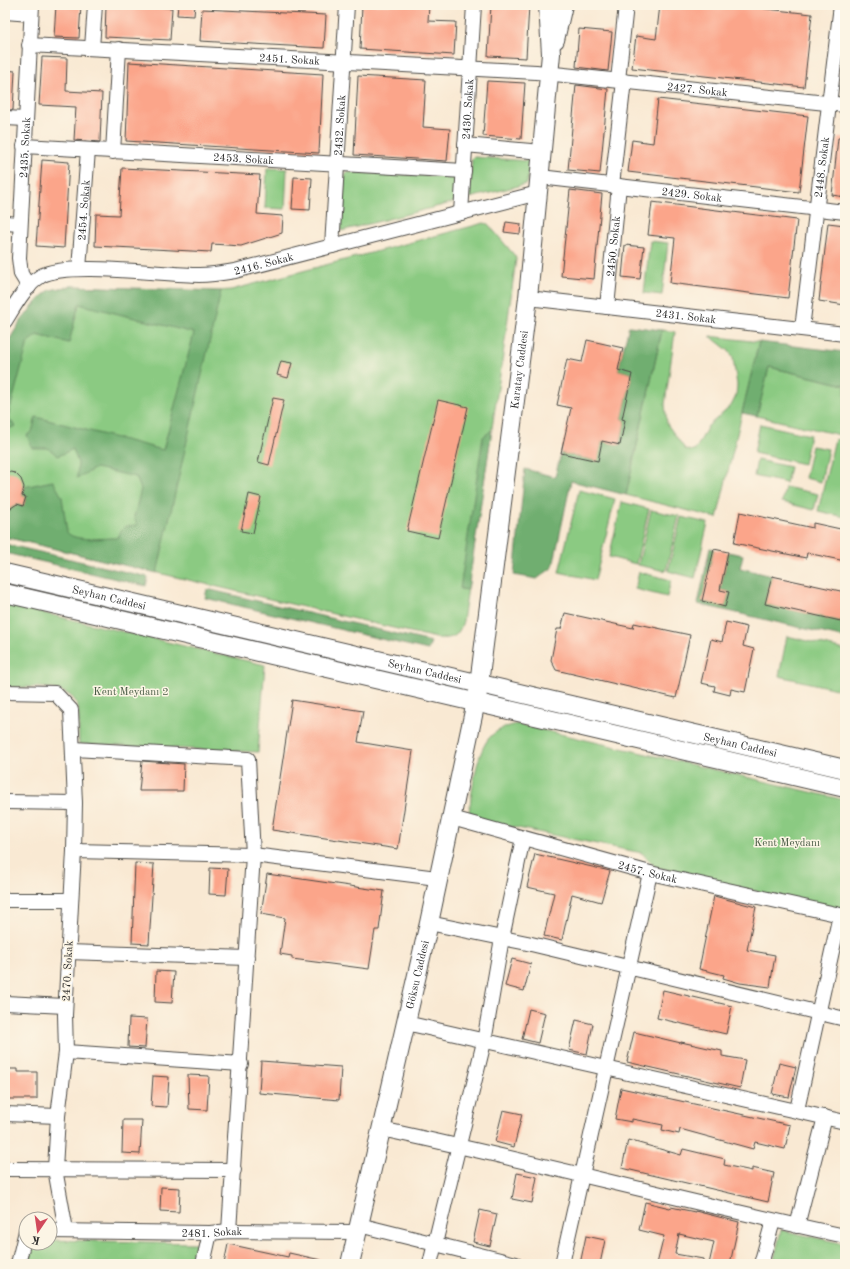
<svg xmlns="http://www.w3.org/2000/svg" width="850" height="1269" viewBox="0 0 850 1269" font-family="'Old Standard TT',serif">
<rect width="100%" height="100%" fill="#fcf5e5"/>
<filter id="ink" filterUnits="userSpaceOnUse"><feTurbulence type="fractalNoise" baseFrequency=".025" numOctaves="2"/><feDisplacementMap in="SourceGraphic" scale="8" xChannelSelector="R" yChannelSelector="G"/><feConvolveMatrix kernelMatrix="1 2 1 2 8 2 1 2 1" color-interpolation-filters="sRGB"/></filter>
<filter id="wash" filterUnits="userSpaceOnUse"><feTurbulence type="fractalNoise" baseFrequency=".012" numOctaves="4" result="noise"/><feDisplacementMap in="SourceGraphic" scale="16" xChannelSelector="R" yChannelSelector="G"/><feGaussianBlur stdDeviation="0.9" result="paint"/><feColorMatrix in="noise" values="0 0 0 0 0 0 0 0 0 0 0 0 0 0 0 0 0 1.4 0 .05"/><feComposite in="paint" operator="in"/></filter>
<g filter="url(#wash)">
<rect width="100%" height="100%" fill="#f9e9d3"/>
<!-- green -->
<path fill="#8bca82" stroke="#5b7a56" d="M 474,157 L 529,161 L 527,184 L 469,198 L 472,159 Z
M 267,168 L 287,169 L 285,209 L 265,208 Z
M 347,172 L 455,177 L 455,202 L 341,231 L 345,175 Z
M 484,223 L 488,224 L 515,256 L 516,259 L 503,355 L 463,621 C 458,638 452,639 436,638 L 5,537 L 5,347 L 33,305 L 50,290 L 72,286 L 206,292 L 231,290 Z
M 650,241 L 668,243 L 662,295 L 644,293 Z
M 662,330 L 675,332 L 665,404 L 667,424 L 685,449 L 690,451 L 696,449 L 708,426 L 731,406 L 736,396 L 737,385 L 733,358 L 729,351 L 710,336 L 759,342 L 717,518 L 626,495 Z
M 769,367 L 845,385 L 845,413 L 840,435 L 757,416 Z
M 760,424 L 810,435 L 804,464 L 754,453 Z
M 835,439 L 845,441 L 845,517 L 818,511 Z
M 812,446 L 828,449 L 821,482 L 805,478 Z
M 757,460 L 790,467 L 786,483 L 754,476 Z
M 785,487 L 818,494 L 814,510 L 782,502 Z
M 579,490 L 615,499 L 595,580 L 559,572 Z
M 622,502 L 649,509 L 636,564 L 609,557 Z
M 651,510 L 679,516 L 666,571 L 638,565 Z
M 681,517 L 708,523 L 695,578 L 668,571 Z
M 639,572 L 671,580 L 667,597 L 635,589 Z
M 5,582 L 463,688 L 462,692 L 5,586 Z
M 5,604 L 265,665 L 258,752 L 79,744 C 78,732 80,718 78,707 C 72,682 25,688 5,687 Z
M 787,636 L 845,650 L 845,691 L 779,676 Z
M 509,699 L 845,776 L 845,780 L 509,702 Z
M 517,724 L 845,800 L 845,913 L 655,867 L 642,853 L 468,818 C 472,796 475,750 492,735 C 499,729 508,726 517,724 Z
M 781,1230 L 845,1244 L 845,1264 L 773,1264 Z
M 50,1240 L 196,1243 L 192,1264 L 25,1264 L 31,1243 L 50,1243 Z"/>
<!-- forest -->
<path fill="#70ae70" stroke="#4e6c4e" d="M 72,286 L 221,291 L 157,573 L 5,537 L 5,512 L 17,504 L 23,506 L 26,498 L 22,496 L 24,487 L 53,481 L 62,497 L 67,532 C 73,542 104,538 115,538 L 118,537 C 125,522 124,528 137,525 L 134,517 L 141,489 L 136,477 L 96,468 L 77,478 L 78,463 L 73,449 L 58,456 L 48,448 L 32,448 L 27,435 L 32,432 L 36,417 L 163,450 L 194,333 L 79,304 L 69,343 L 37,335 L 28,342 L 8,417 L 9,420 L 16,426 L 5,430 L 5,347 L 20,322 L 42,296 L 50,290 Z
M 629,326 L 662,330 L 626,495 L 571,481 L 553,567 L 537,579 L 514,575 L 525,469 L 555,477 L 561,453 L 597,461 L 602,441 L 620,445 L 625,420 L 622,419 L 632,374 L 618,370 Z
M 759,342 L 845,352 L 845,385 L 769,367 L 757,416 L 742,413 Z
M 492,430 L 468,590 L 460,589 L 483,437 Z
M 5,544 L 148,577 L 146,586 L 5,553 Z
M 710,548 L 714,549 L 702,601 L 725,606 L 729,592 L 720,590 L 728,552 L 743,555 L 740,568 L 772,576 L 766,604 L 845,622 L 845,638 L 698,604 Z
M 207,589 L 431,642 L 428,650 L 205,598 Z"/>
<g id="blocks">
<!-- building -->
<path fill="#fba58a" d="M 56,5 L 81,5 L 79,38 L 54,37 Z
M 106,5 L 172,8 L 170,40 L 105,37 Z
M 178,5 L 195,5 L 194,16 L 177,15 Z
M 362,5 L 429,5 L 428,21 L 456,22 L 454,55 L 360,49 Z
M 491,5 L 529,5 L 526,58 L 488,56 Z
M 660,5 L 731,5 L 812,14 L 804,87 L 632,68 L 636,36 L 656,39 Z
M 202,9 L 326,15 L 324,48 L 200,41 Z
M 579,29 L 612,32 L 608,71 L 576,67 Z
M 42,57 L 67,58 L 66,91 L 102,93 L 100,142 L 74,140 L 76,107 L 39,105 Z
M 129,62 L 323,74 L 319,153 L 126,141 Z
M 5,70 L 15,71 L 13,110 L 5,110 Z
M 358,76 L 426,80 L 423,127 L 450,129 L 447,161 L 354,155 Z
M 487,81 L 525,83 L 521,139 L 483,136 Z
M 576,85 L 608,89 L 600,173 L 568,170 Z
M 658,99 L 808,116 L 799,192 L 628,172 L 632,140 L 653,143 Z
M 838,138 L 845,138 L 845,197 L 832,195 Z
M 42,160 L 69,162 L 64,248 L 36,246 Z
M 122,168 L 260,175 L 257,214 L 283,216 L 282,233 L 241,246 L 212,244 L 211,252 L 95,246 L 96,214 L 119,215 Z
M 294,177 L 312,178 L 310,210 L 292,209 Z
M 570,190 L 602,194 L 594,279 L 561,276 Z
M 652,202 L 797,220 L 788,298 L 670,283 L 675,238 L 648,235 Z
M 506,222 L 521,224 L 520,234 L 504,232 Z
M 828,223 L 845,225 L 845,305 L 819,301 Z
M 625,245 L 644,247 L 640,279 L 622,277 Z
M 587,340 L 623,348 L 618,370 L 632,374 L 622,419 L 625,420 L 620,445 L 602,441 L 598,461 L 561,453 L 571,408 L 557,405 L 567,359 L 582,362 Z
M 281,361 L 292,363 L 288,378 L 277,375 Z
M 273,398 L 284,400 L 269,465 L 258,462 Z
M 438,400 L 468,407 L 438,538 L 407,531 Z
M 5,471 L 15,473 L 21,479 L 24,487 L 22,496 L 26,497 L 23,506 L 17,504 L 5,512 Z
M 249,494 L 261,497 L 253,533 L 241,531 Z
M 740,512 L 813,528 L 813,523 L 845,530 L 845,561 L 807,553 L 806,558 L 734,543 Z
M 714,549 L 728,552 L 720,590 L 729,592 L 725,607 L 702,601 Z
M 772,576 L 845,592 L 845,622 L 765,604 Z
M 565,613 L 633,628 L 634,623 L 690,635 L 676,698 L 556,670 L 551,660 L 557,629 L 561,629 Z
M 726,622 L 747,627 L 743,646 L 754,649 L 745,692 L 731,689 L 730,695 L 714,691 L 715,686 L 701,683 L 711,639 L 722,642 Z
M 292,700 L 363,711 L 358,742 L 413,751 L 398,849 L 272,830 Z
M 142,761 L 184,764 L 183,791 L 139,791 Z
M 535,854 L 610,871 L 601,902 L 572,894 L 562,940 L 544,936 L 554,893 L 527,887 Z
M 135,863 L 154,864 L 149,944 L 132,943 Z
M 210,868 L 228,869 L 226,895 L 209,894 Z
M 267,874 L 384,891 L 379,930 L 375,930 L 369,969 L 292,959 L 292,956 L 280,954 L 285,918 L 261,914 Z
M 714,896 L 756,907 L 747,950 L 775,955 L 770,987 L 740,983 L 723,978 L 724,975 L 699,969 Z
M 512,959 L 531,964 L 524,991 L 505,986 Z
M 156,971 L 174,972 L 172,1003 L 155,1002 Z
M 663,990 L 732,1006 L 726,1034 L 657,1018 Z
M 529,1009 L 545,1013 L 538,1043 L 522,1039 Z
M 129,1018 L 147,1019 L 145,1048 L 128,1047 Z
M 576,1020 L 593,1024 L 587,1054 L 569,1050 Z
M 634,1032 L 681,1043 L 681,1042 L 722,1051 L 722,1056 L 745,1060 L 740,1088 L 627,1062 Z
M 261,1061 L 341,1067 L 339,1100 L 259,1093 Z
M 779,1063 L 796,1067 L 789,1097 L 772,1094 Z
M 5,1069 L 18,1069 L 18,1072 L 37,1072 L 37,1099 L 5,1099 Z
M 188,1075 L 209,1076 L 207,1110 L 189,1109 Z
M 153,1076 L 169,1077 L 167,1107 L 151,1106 Z
M 621,1088 L 790,1125 L 785,1149 L 755,1142 L 753,1149 L 680,1129 L 679,1134 L 662,1130 L 663,1125 L 632,1119 L 632,1122 L 615,1119 Z
M 503,1110 L 522,1114 L 514,1147 L 495,1142 Z
M 123,1120 L 142,1120 L 140,1154 L 122,1153 Z
M 628,1140 L 681,1155 L 683,1149 L 725,1159 L 724,1165 L 752,1171 L 752,1168 L 774,1173 L 768,1202 L 622,1168 Z
M 517,1173 L 537,1177 L 532,1203 L 512,1199 Z
M 161,1187 L 180,1188 L 179,1212 L 160,1211 Z
M 645,1202 L 670,1208 L 671,1207 L 695,1212 L 695,1211 L 739,1222 L 730,1264 L 709,1264 L 714,1242 L 679,1234 L 675,1254 L 703,1259 L 703,1264 L 657,1264 L 664,1236 L 639,1230 Z
M 480,1210 L 497,1214 L 490,1246 L 473,1242 Z
M 586,1236 L 605,1240 L 600,1264 L 580,1264 Z
M 228,1244 L 288,1257 L 289,1253 L 321,1260 L 321,1264 L 224,1264 Z"/>
</g>
</g>
<g filter="url(#ink)">
<use href="#blocks" fill-opacity="0" stroke="#4a4844" stroke-width="1"/>
<g fill="none" stroke-linecap="round" stroke-linejoin="round">
<!-- minor casing -->
<g stroke="#4a4844" stroke-width="16">
<g id="minor">
<path d="M 5,12 L 31,14"/>
<path id="s1" d="M 29,45 L 536,72 L 845,105"/>
<path d="M 92,48 L 95,5"/>
<path d="M 618,80 L 626,5"/>
<path d="M 5,118 L 26,119"/>
<path d="M 465,145 L 542,152"/>
<path id="s2" d="M 24,146 L 464,171"/>
<path d="M 113,152 L 119,49"/>
<path id="s3" d="M 540,177 L 845,212"/>
<path d="M 612,185 L 624,81"/>
<path id="s4" d="M 461,213 L 474,5"/>
<path d="M 5,223 L 20,224"/>
<path id="s5" d="M 332,246 L 347,5"/>
<path id="s6" d="M 79,269 L 88,150"/>
<path id="s7" d="M 29,287 L 21,274 L 19,258 L 32,5"/>
<path id="s8" d="M 528,298 L 845,334"/>
<path id="s9" d="M 607,307 L 619,186"/>
<path id="s10" d="M 5,321 C 15,305 25,286 41,276 C 67,261 164,275 199,275 C 211,275 223,273 235,271 L 538,193"/>
<path id="s11" d="M 802,329 L 841,5"/>
<path d="M 5,692 L 55,693 L 71,710 L 75,803 L 74,851 L 65,1015 L 66,1052 L 58,1116 L 55,1169 L 66,1230"/>
<path d="M 74,749 L 248,759 L 253,855 L 229,1231"/>
<path d="M 5,802 L 75,803"/>
<path id="s12" d="M 452,818 L 650,873 L 845,916"/>
<path d="M 74,851 L 253,855 L 437,878"/>
<path d="M 5,900 L 71,900"/>
<path d="M 429,923 L 527,943 L 845,1019"/>
<path d="M 68,952 L 247,958"/>
<path d="M 5,1003 L 65,1006"/>
<path d="M 406,1023 L 845,1122"/>
<path d="M 66,1052 L 241,1064"/>
<path d="M 797,1110 L 840,915"/>
<path d="M 5,1114 L 58,1116"/>
<path d="M 381,1129 C 536,1162 690,1203 845,1236"/>
<path d="M 5,1169 L 234,1170"/>
<path d="M 359,1225 L 516,1264"/>
<path d="M 797,1226 L 825,1117"/>
<path id="s13" d="M 50,1231 L 210,1233 L 229,1231 L 357,1232"/>
<path d="M 18,1264 L 26,1231"/>
<path d="M 203,1264 L 210,1233"/>
<path d="M 430,1264 L 484,1042 L 502,938 L 523,838"/>
<path d="M 562,1264 L 650,873"/>
<path d="M 761,1264 L 773,1221"/>
</g>
</g>
<!-- tertiary casing -->
<g stroke="#4a4844" stroke-width="20">
<g id="tertiary">
<path d="M 555,40 L 563,5"/>
<path id="s14" d="M 5,573 L 845,769"/>
<path d="M 5,593 L 845,788"/>
<path id="s15" d="M 350,1264 L 429,923 L 478,692 L 528,298 L 551,54 L 548,5"/>
</g>
</g>
<!-- minor -->
<use href="#minor" stroke="#fff" stroke-width="14"/>
<!-- tertiary -->
<use href="#tertiary" stroke="#fff" stroke-width="18"/>
</g>
</g>
<g text-anchor="middle" stroke-width="3" stroke-linejoin="round" paint-order="stroke">
<!-- street labels -->
<g font-size="11" fill="#2b2b2b" stroke="#fcf5e5">
<text dy="4" stroke="none"><textPath href="#s1" startOffset="261">2451. Sokak</textPath></text>
<text dy="4" stroke="none"><textPath href="#s1" startOffset="670">2427. Sokak</textPath></text>
<text dy="4" stroke="none"><textPath href="#s4" startOffset="104">2430. Sokak</textPath></text>
<text dy="4" stroke="none"><textPath href="#s5" startOffset="121">2432. Sokak</textPath></text>
<text dy="4" stroke="none"><textPath href="#s7" startOffset="142">2435. Sokak</textPath></text>
<text dy="4" stroke="none"><textPath href="#s2" startOffset="220">2453. Sokak</textPath></text>
<text dy="4" stroke="none"><textPath href="#s11" startOffset="163">2448. Sokak</textPath></text>
<text dy="4" stroke="none"><textPath href="#s3" startOffset="153">2429. Sokak</textPath></text>
<text dy="4" stroke="none"><textPath href="#s6" startOffset="59">2454. Sokak</textPath></text>
<text dy="4" stroke="none"><textPath href="#s9" startOffset="61">2450. Sokak</textPath></text>
<text dy="4" stroke="none"><textPath href="#s10" startOffset="283">2416. Sokak</textPath></text>
<text dy="4" stroke="none"><textPath href="#s8" startOffset="159">2431. Sokak</textPath></text>
<text dy="4" stroke="none"><textPath href="#s15" startOffset="911">Karatay Caddesi</textPath></text>
<text dy="4" stroke="none"><textPath href="#s14" startOffset="107">Seyhan Caddesi</textPath></text>
<text dy="4" stroke="none"><textPath href="#s14" startOffset="431">Seyhan Caddesi</textPath></text>
<text dy="4" stroke="none"><textPath href="#s14" startOffset="755">Seyhan Caddesi</textPath></text>
<text dy="4" stroke="none"><textPath href="#s12" startOffset="203">2457. Sokak</textPath></text>
<text transform="translate(67 971) rotate(-87)" y="4">2470. Sokak</text>
<text dy="4" stroke="none"><textPath href="#s15" startOffset="297">Göksu Caddesi</textPath></text>
<text dy="4" stroke="none"><textPath href="#s13" startOffset="162">2481. Sokak</textPath></text>
</g>
<!-- park labels -->
<g font-size="11" fill="#485b45" stroke="#fcf5e5">
<text x="131" y="695">Kent Meydanı 2</text>
<text x="787" y="846">Kent Meydanı</text>
</g>
</g>
<!-- margin -->
<rect width="850" height="1269" fill="none" stroke="#fcf5e5" stroke-width="20"/>
<!-- north arrow -->
<g transform="translate(38 1231) rotate(193)"><circle r="19" fill="#fcf5e5" stroke="#a8a49b"/>
<path d="M0-3L7 15L0 10L-7 15Z" fill="#d1495b"/>
<text y="-6" font-size="11" font-weight="bold" text-anchor="middle" fill="#2b2b2b">K</text>
</g>
</svg>
